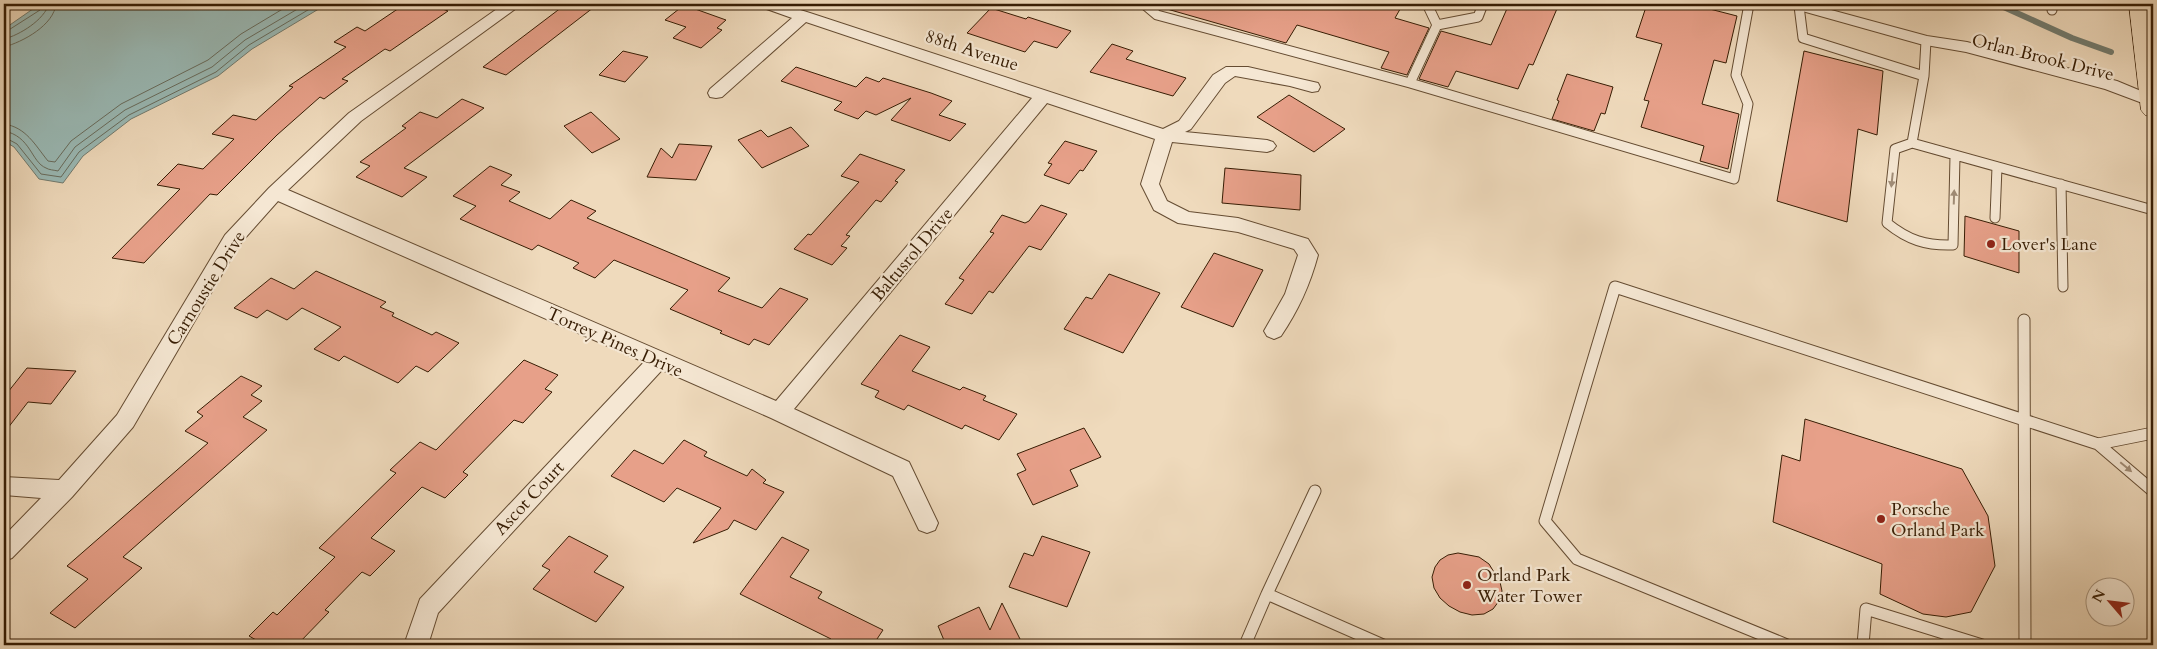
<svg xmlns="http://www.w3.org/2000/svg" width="2157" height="649" viewBox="0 0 2157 649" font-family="Cardo,serif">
<rect width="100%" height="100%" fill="#efdabc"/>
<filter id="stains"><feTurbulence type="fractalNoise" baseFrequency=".004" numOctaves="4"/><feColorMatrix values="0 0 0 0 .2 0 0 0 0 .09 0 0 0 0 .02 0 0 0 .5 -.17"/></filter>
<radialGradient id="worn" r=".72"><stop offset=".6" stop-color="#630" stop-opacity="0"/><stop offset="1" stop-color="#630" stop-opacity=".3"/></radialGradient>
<!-- water -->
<path fill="#9abab6" stroke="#727b6f" d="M 40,4 L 327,4 L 252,49 L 218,76 L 131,119 L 83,156 L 63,183 L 39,179 L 14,147 L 4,141 L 4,29 Z"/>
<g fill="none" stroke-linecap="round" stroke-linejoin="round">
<!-- shore -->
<path stroke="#686c5d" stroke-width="1" d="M 4,33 L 40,10 L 42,4
M 4,39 C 20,35 44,20 49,4
M 4,47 C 23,42 54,25 56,4
M 4,124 C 26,127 35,145 48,161 L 55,162 L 71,141 L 121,104 L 208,60 L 241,34 L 291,4
M 4,131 C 31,136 31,162 46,168 C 49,170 54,170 58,171 L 75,147 L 125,110 L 212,67 L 245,40 L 306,4
M 4,137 L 17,144 L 41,174 L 61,177 L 79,152 L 129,115 L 216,72 L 249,45 L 318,4"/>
<!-- stream -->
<path stroke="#727b6f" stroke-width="6" d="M 1997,4 L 2072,38 L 2111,52"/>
</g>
<!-- building -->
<path fill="#e7a089" stroke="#371d04" d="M 405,4 L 429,4 L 448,11 L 390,51 L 385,49 L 342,79 L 348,81 L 324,99 L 320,97 L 277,135 L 217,195 L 210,194 L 144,263 L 112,258 L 180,189 L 157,185 L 178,164 L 203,169 L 234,139 L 212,134 L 233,115 L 256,120 L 293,87 L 289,86 L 346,47 L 334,42 L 357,27 L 365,31 Z
M 566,4 L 598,4 L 506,75 L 483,67 Z
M 1168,4 L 1403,4 L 1395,18 L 1429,28 L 1407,75 L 1381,68 L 1389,52 L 1297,25 L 1286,43 L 1167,9 Z
M 1509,4 L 1559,4 L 1533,65 L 1529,64 L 1518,89 L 1456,71 L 1448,87 L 1419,79 L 1441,31 L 1491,45 Z
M 1647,4 L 1703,4 L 1702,7 L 1737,16 L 1726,63 L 1714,60 L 1702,104 L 1739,114 L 1728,169 L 1700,161 L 1704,146 L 1641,127 L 1649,101 L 1644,100 L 1662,44 L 1636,37 Z
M 684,5 L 726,20 L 717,28 L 722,30 L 701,48 L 673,38 L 686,27 L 665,20 Z
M 991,8 L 1026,19 L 1028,17 L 1071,31 L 1057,48 L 1034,41 L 1025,52 L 967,33 Z
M 1112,44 L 1133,51 L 1126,59 L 1186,78 L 1173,96 L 1090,72 Z
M 623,51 L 648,57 L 625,82 L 599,75 Z
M 1804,51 L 1883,71 L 1877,135 L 1858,129 L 1847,222 L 1777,201 Z
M 796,67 L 856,87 L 866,77 L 879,82 L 883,78 L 931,93 L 952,101 L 939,115 L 966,124 L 950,141 L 891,120 L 911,98 L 876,115 L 866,111 L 858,119 L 834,110 L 842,102 L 781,81 Z
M 1567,74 L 1613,87 L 1605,114 L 1601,113 L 1594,131 L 1552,119 L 1559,101 L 1557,100 Z
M 1289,95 L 1345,129 L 1314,152 L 1257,117 Z
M 462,99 L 484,108 L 404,168 L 427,177 L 402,197 L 356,177 L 370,166 L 360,162 L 406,128 L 402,126 L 420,112 L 437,118 Z
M 591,112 L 620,139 L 592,153 L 564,126 Z
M 791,127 L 809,146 L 762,168 L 738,140 L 761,130 L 768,137 Z
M 1065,141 L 1097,151 L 1083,171 L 1080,170 L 1069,184 L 1044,175 L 1052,164 L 1048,163 Z
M 679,144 L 712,146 L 696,180 L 647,177 L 661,148 L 672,158 Z
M 860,154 L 905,170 L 895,181 L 898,182 L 881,202 L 876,200 L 846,235 L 850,236 L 841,246 L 847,248 L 832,265 L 794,249 L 808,234 L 811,235 L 859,182 L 841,176 Z
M 490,166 L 512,175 L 501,185 L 520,192 L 509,201 L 550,219 L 571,200 L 596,211 L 587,218 L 730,278 L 718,291 L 762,308 L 780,288 L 808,299 L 769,345 L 754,339 L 749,345 L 720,333 L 722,331 L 670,309 L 688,290 L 614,260 L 595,278 L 573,268 L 579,263 L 538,245 L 532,250 L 460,219 L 476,206 L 453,196 Z
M 1225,168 L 1301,175 L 1300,210 L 1222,203 Z
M 1041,205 L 1067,214 L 1041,250 L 1029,246 L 993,293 L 989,291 L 972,314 L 945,304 L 964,280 L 959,278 L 994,233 L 990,232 L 1002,215 L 1025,223 L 1029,221 Z
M 1965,216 L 2019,231 L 2019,273 L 1964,256 Z
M 1214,253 L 1263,270 L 1233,327 L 1181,307 Z
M 316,271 L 386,302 L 380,307 L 394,313 L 392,316 L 432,335 L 436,332 L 459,343 L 428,372 L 416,366 L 398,383 L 344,356 L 339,361 L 314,349 L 341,327 L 302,308 L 287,320 L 267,310 L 257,318 L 234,308 L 271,278 L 294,289 Z
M 1109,274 L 1160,293 L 1123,353 L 1064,329 L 1086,297 L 1092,299 Z
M 900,335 L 930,347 L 912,371 L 960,390 L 963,387 L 986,396 L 983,400 L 1017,414 L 999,440 L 965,425 L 962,429 L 908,405 L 904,410 L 875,397 L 879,391 L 861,384 Z
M 524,360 L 558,375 L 545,389 L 552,392 L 523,423 L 514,420 L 463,472 L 468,475 L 445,498 L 422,487 L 371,538 L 395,551 L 370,576 L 362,572 L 325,610 L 329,612 L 297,645 L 265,645 L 249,636 L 273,612 L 277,615 L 335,557 L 319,548 L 396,473 L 390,470 L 420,442 L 436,450 Z
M 27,368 L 76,371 L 51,404 L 28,402 L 4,433 L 4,397 Z
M 241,376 L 262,386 L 251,395 L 262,401 L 243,417 L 267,430 L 123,557 L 142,568 L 75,628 L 50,613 L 88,579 L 67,566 L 208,443 L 185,431 L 203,416 L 197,412 Z
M 1805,419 L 1962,469 L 1988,516 L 1995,566 L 1971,612 L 1946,617 L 1923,614 L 1880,594 L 1882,564 L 1773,522 L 1782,455 L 1800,461 Z
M 1084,428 L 1101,457 L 1070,470 L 1078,486 L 1033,505 L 1017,474 L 1026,470 L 1017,454 Z
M 684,440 L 707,452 L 704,456 L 747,476 L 752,469 L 766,480 L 763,483 L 784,492 L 756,530 L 734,520 L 728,529 L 693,543 L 721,508 L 677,488 L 664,502 L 611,476 L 634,450 L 663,464 Z
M 569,536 L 608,556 L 594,572 L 624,587 L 596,622 L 533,589 L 550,570 L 542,566 Z
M 1042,536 L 1090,552 L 1067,607 L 1009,587 L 1024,553 L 1033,556 Z
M 782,537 L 809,550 L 790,577 L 822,592 L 818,598 L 883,630 L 873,645 L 827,645 L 831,639 L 740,594 Z
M 1458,553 L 1479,557 L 1489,564 L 1500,582 L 1502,591 L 1499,601 L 1493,609 L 1484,614 L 1472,615 L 1460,612 L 1449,606 L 1440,598 L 1434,588 L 1432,577 L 1435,567 L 1440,560 L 1448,555 Z
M 1002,603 L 1023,645 L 946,645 L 938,626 L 979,607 L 990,630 Z"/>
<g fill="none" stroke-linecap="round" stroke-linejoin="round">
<!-- service-far1 casing -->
<g stroke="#654c32" stroke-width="11">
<path id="service-far1" d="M 1144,4 L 1157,15 L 1410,83
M 1427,4 L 1437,25 L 1410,83 L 1734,179 L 1748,104 L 1736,75 L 1749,4
M 2052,4 L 2052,10
M 1799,6 L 1803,38 L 1924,76
M 1437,25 L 1478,17 L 1483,4
M 1926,41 L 1924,76 L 1912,143 L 2153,210
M 1912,143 L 1895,149 L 1887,223 C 1908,240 1926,246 1953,245 L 1955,156
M 2061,184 L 2063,287
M 1995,218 L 1997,167"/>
</g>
<!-- service casing -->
<g stroke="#654c32" stroke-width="13">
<path id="service" d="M 2024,320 L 2025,645
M 2098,444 L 2153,433
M 1267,594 L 1315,491
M 1245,645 L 1267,594 L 1383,645
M 1787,645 L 1577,559 L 1545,521 L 1615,287 L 2098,444 L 2153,491
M 1863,645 L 1866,609 L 1982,645"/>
</g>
<!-- minor casing -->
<g stroke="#654c32" stroke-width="2">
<path id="minor" d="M 504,4 L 522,4 L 361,121 L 288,190 L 776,401 L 1032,98 L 806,22 L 722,97 L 716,98 L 710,97 L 708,93 L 710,89 L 792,18 L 761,7 L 758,4 L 781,4 L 810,13 L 1163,129 L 1179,121 L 1213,75 L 1226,67 L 1248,67 L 1318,83 L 1320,87 L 1318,91 L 1312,92 L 1290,86 L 1235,76 L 1225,83 L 1191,129 L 1185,132 L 1267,140 L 1273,142 L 1276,146 L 1273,150 L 1267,152 L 1172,142 L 1159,184 L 1167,201 L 1189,212 L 1238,218 L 1308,239 L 1318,255 C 1310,285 1298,311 1281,336 L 1274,339 L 1267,336 L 1264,331 L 1285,294 L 1298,255 L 1294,249 L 1238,232 L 1178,223 L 1154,210 L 1141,184 L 1155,139 L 1047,103 L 794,409 L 909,462 L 938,523 L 935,530 L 927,533 L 919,530 L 893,476 L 771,418 L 662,370 L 438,613 L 428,645 L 404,645 L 420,599 L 644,362 L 278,201 L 239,245 L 133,427 L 72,497 L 12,558 L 4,561 L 4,536 L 41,498 L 4,495 L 4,477 L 59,480 L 117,415 L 225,235 L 269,188 L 349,113 Z
M 1785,4 L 1809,4 L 1927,36 L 1967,42 L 2117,81 L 2153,96 L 2153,107 L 2105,89 L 1966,52 L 1920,44 L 1788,7 Z"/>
</g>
<!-- primary casing -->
<g stroke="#371d04" stroke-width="1">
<path id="primary" d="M 2129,4 L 2151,4 L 2153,24 L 2153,118 L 2145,115 L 2141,110 Z"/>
</g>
<!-- service-far1 -->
<use href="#service-far1" stroke="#f5e7d3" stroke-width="9"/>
<!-- service -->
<use href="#service" stroke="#f5e7d3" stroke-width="11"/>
<!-- minor -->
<use href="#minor" fill="#f5e7d3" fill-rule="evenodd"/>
<!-- primary -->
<use href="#primary" fill="#efdabc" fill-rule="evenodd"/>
</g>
<!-- one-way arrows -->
<defs><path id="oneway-solid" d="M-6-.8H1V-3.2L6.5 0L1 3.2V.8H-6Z" transform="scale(1.25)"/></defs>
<g fill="#a08c76">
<use href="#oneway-solid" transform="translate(1892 180) rotate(96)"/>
<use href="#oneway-solid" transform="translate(1954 197) rotate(-88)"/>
<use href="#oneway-solid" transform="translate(2126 467) rotate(40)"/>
</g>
<!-- markers -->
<g fill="#8f2418" stroke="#f5e7d3" stroke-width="2">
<circle cx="1991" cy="244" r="5"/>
<circle cx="1881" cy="519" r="5"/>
<circle cx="1467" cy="585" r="5"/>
</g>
<g text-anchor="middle" stroke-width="4.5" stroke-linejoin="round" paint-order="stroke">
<!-- street labels -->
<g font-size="18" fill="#371d04" stroke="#f5e7d3">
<text transform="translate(972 50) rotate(18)" y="6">88th Avenue</text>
<text transform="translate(2043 57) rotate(14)" y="6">Orlan Brook Drive</text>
<text transform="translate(912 254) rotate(-50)" y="6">Baltusrol Drive</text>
<text transform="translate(206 288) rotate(-58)" y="6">Carnoustie Drive</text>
<text transform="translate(615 342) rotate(24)" y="6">Torrey Pines Drive</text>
<text transform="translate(529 498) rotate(-47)" y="6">Ascot Court</text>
</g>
<!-- poi labels -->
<g font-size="18" fill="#371d04" stroke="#f5e7d3" text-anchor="start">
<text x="2001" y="250">Lover's Lane</text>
<text x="1891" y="515">Porsche<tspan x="1891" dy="21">Orland Park</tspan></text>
<text x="1477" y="581">Orland Park<tspan x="1477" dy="21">Water Tower</tspan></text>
</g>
</g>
<!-- margin -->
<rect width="2157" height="649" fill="none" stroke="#efdabc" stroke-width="20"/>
<rect x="5" y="5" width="2147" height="639" fill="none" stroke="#371d04" stroke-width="2.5"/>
<rect x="10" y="10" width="2137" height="629" fill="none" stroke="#371d04"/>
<!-- north arrow -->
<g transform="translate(2110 602) rotate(298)"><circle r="24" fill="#f5e7d3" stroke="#a99680"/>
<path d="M0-4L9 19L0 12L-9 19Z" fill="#8f2418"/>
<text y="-8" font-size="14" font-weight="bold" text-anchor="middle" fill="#371d04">N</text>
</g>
<rect width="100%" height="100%" filter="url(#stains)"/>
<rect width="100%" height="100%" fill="url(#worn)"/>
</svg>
